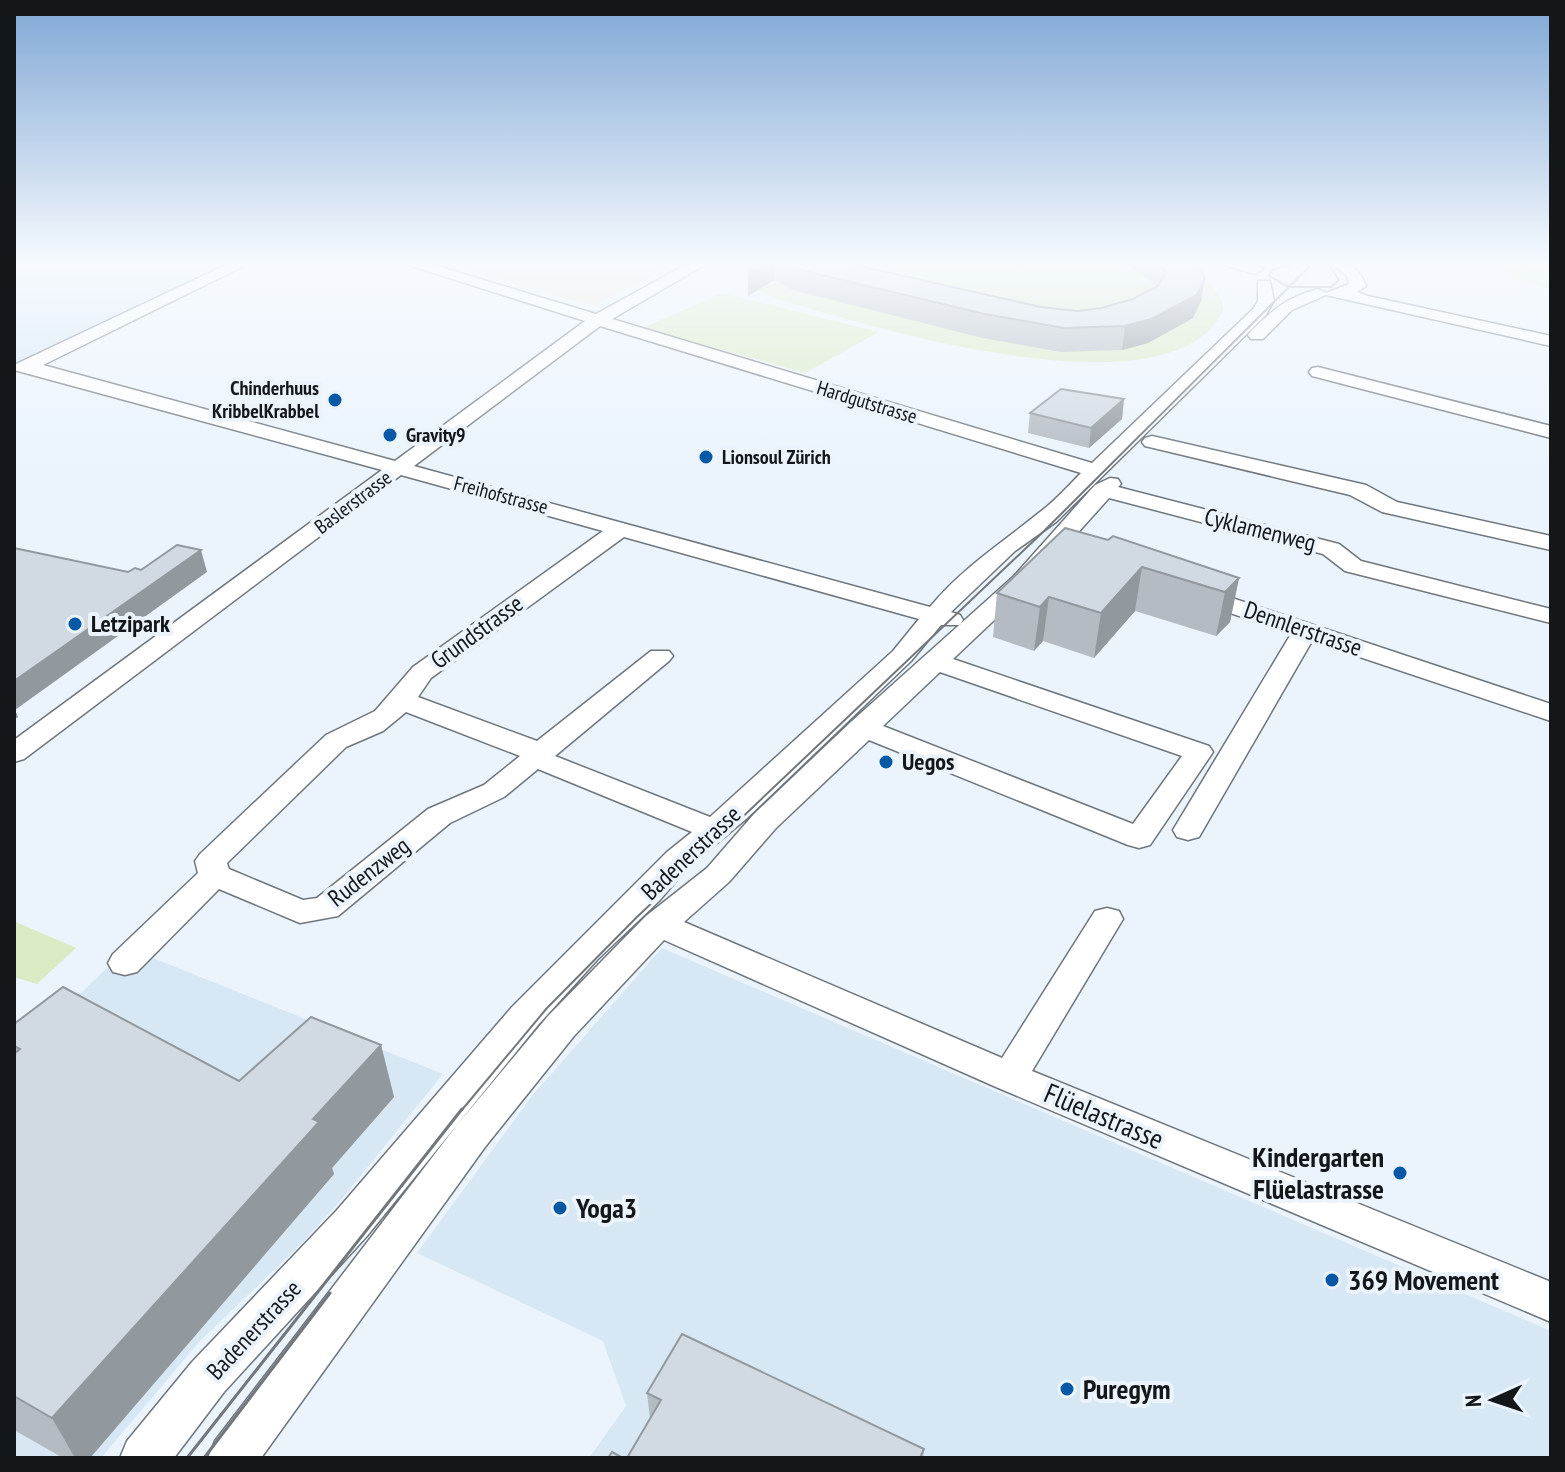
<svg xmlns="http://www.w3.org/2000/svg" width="1565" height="1472" viewBox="0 0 1565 1472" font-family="'PT Sans Narrow',sans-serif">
<rect width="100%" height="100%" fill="#ebf4fc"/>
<!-- built -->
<path fill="#d7e7f4" d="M 14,263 L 227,263 L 14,363 Z
M 128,948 L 443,1074 L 340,1201 L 301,1244 L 199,1342 L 101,1458 L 14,1458 L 14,1057 Z
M 662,948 L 1551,1331 L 1551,1458 L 589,1458 L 626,1406 L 603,1341 L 417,1253 L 532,1096 Z"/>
<!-- industrial -->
<path fill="#f1e8d3" d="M 439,263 L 679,263 L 594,306 Z"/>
<!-- green -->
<path fill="#daeac2" d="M 745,263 L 1173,263 C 1195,273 1219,283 1224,309 C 1174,420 874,327 787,302 C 769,296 738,288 745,263 Z
M 1493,263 L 1551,263 L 1551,289 L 1512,278 Z
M 722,293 L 879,332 L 805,373 L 643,328 Z
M 14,921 L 18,923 L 76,948 L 37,984 L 14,977 Z"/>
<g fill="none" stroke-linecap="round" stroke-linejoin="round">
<!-- minor casing -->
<g stroke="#6e767d" stroke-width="3">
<path id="minor" d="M 230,263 L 250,263 L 43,365 L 395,461 L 585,321 L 402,263 L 427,263 L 596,314 L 689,263 L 708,263 L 612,319 L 1092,463 L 1253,309 L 1258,301 L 1258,281 L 1270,281 L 1274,301 L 1265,316 L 1056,522 L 1015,551 L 951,612 L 960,615 L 963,620 L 960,625 L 941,625 L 911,661 L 746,819 L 689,866 L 659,901 L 597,960 L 538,1025 L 367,1236 L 224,1392 L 174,1458 L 120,1458 L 127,1441 L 192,1362 L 337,1210 L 512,1007 L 667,852 L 692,832 L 538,769 L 504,797 L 450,823 L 338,916 L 300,923 L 219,889 L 137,972 L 125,975 L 113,972 L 108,963 L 113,954 L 198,873 L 195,861 L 200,854 L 326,735 L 375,711 L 413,667 L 603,531 L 401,475 L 24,759 L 14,762 L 14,740 L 382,470 L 14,370 L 16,364 ZM 600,326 L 1081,473 C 1068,486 1055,501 1040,512 C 1002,543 962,568 930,607 L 414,466 ZM 624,537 L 919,619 L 893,651 L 710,817 L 555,756 L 669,661 L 673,656 L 669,651 L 651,651 L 537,741 L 418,697 L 431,678 ZM 406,712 L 520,756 L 484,785 L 428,809 L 317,898 L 303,900 L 229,869 L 227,863 L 346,747 L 383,731 Z
M 1218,263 L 1251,263 L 1263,269 L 1255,274 Z
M 1331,263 C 1350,263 1359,267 1366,286 L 1357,292 L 1368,296 L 1551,336 L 1551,346 L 1326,295 L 1292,310 L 1263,339 L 1251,339 L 1248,335 L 1251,331 C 1273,310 1287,297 1318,289 L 1326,293 L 1349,284 L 1347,276 Z
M 1318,367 L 1551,426 L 1551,438 L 1312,376 L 1309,372 L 1312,368 Z
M 1152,436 L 1366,485 L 1397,502 L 1551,536 L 1551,550 L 1382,512 L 1350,495 L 1145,446 L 1142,442 L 1145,438 Z
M 1110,478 L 1118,479 L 1121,484 L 1118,487 L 1339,544 L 1361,561 L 1551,609 L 1551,623 L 1345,571 L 1323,554 L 1109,498 L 1030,586 L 953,659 L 1209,746 L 1213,752 L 1150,845 L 1139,848 L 1128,845 L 869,740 L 776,828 L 729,882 L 684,922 L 1002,1058 L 1095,911 L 1107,908 L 1119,911 L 1123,919 L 1032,1071 L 1551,1282 L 1551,1322 L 996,1087 L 664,940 L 574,1036 L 485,1147 L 261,1458 L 208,1458 L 215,1441 L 457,1125 L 548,1016 L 646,916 L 707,868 L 754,814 L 852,721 L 1014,576 L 1095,485 ZM 940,672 L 1182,756 L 1133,824 L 883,726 Z
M 1199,587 L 1551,704 L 1551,721 L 1312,641 L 1199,837 L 1188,840 L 1177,837 L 1173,830 L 1291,634 L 1190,599 L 1187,594 L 1190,589 Z"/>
</g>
<!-- minor -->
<use href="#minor" fill="#fff" fill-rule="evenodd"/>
<!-- tram-far1 -->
<path stroke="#72777c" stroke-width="2" d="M 1296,263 L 1272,270 L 1269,276 L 1289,287 L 1331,287 L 1339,280 L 1328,263
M 461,1111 L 547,1008 L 637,917 L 1043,532 L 1313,263"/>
<!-- tram -->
<path stroke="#72777c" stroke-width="3" d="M 187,1458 L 462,1109
M 204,1458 L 330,1293"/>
</g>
<!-- wall -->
<path fill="#b4bbc2" d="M 755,263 L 846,263 L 1041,307 L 1077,311 L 1101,308 L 1133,299 L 1156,287 L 1151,281 L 1124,263 L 1198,263 L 1205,278 L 1201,301 L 1193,318 L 1148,343 L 1122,350 L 1061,352 L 983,338 L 792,290 L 774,280 L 748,296 L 748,274 Z
M 1124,399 L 1122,419 L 1089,448 L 1028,433 L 1030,413 Z
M 1065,528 L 1239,578 L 1230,622 L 1216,636 L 1135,611 L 1094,658 L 1043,641 L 1034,651 L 993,637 L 997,593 Z
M 14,1024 L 239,1081 L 381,1045 L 394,1097 L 332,1168 L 334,1174 L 90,1458 L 63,1458 L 14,1430 Z
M 647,1393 L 924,1449 L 923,1458 L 627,1458 L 650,1419 Z"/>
<!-- shaded-wall -->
<path fill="#92999e" d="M 765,263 L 774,263 L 774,280 L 748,296 L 748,274 Z
M 1205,278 L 1201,301 L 1193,318 L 1148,343 L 1122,350 L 1125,326 Z
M 1124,399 L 1122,419 L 1089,448 L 1091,428 Z
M 201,550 L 207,572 L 15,710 L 18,717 L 14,720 L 14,681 Z
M 1142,567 L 1135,611 L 1094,658 L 1101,613 Z
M 1239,578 L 1230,622 L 1216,636 L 1225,592 Z
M 1049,597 L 1043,641 L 1034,651 L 1040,607 Z
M 381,1045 L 394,1097 L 332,1168 L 334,1174 L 90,1458 L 75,1458 L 52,1418 L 313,1119 Z"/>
<!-- building -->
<path fill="#d1dae2" stroke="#92999e" stroke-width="2" d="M 755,263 L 765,263 L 748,274 Z
M 784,263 L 846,263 L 1041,307 L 1077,311 L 1101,308 L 1133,299 L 1158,286 L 1166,272 L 1158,263 L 1198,263 L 1205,278 L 1197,295 L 1151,319 L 1125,326 L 1064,328 L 985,314 L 792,268 Z
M 1061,389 L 1124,399 L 1091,428 L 1030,413 Z
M 1065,528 L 1108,540 L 1113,536 L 1239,578 L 1225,592 L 1142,567 L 1101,613 L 1049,597 L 1040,607 L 997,593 Z
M 177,545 L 201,550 L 14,681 L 14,548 L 128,572 L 135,568 L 141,570 Z
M 63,987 L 239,1081 L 311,1017 L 381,1045 L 313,1119 L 319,1122 L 52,1418 L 14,1396 L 14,1054 L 20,1049 L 14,1046 L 14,1024 Z
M 682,1334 L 924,1449 L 920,1458 L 627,1458 L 661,1400 L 647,1393 Z
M 612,1452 L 623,1458 L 608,1458 Z"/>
<!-- sky -->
<linearGradient id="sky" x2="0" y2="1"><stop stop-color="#7fa7d5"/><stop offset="0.56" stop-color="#f6fafe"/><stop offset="1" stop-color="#f6fafe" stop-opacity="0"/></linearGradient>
<rect width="1565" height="470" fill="url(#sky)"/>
<!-- markers -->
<g fill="#0458a6" stroke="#ebf4fc" stroke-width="3">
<circle cx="335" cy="400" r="8"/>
<circle cx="390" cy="435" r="8"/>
<circle cx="706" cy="457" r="8"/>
<circle cx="75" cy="624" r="8"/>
<circle cx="886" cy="762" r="8"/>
<circle cx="1400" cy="1173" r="8"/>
<circle cx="560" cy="1208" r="8"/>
<circle cx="1332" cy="1280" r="8"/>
<circle cx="1067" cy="1389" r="8"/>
</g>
<g text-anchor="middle" stroke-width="8" stroke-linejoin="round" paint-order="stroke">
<!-- far-poi labels -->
<g font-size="20" font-weight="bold" fill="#14171a" stroke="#ebf4fc" text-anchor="start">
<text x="319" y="395" text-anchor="end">Chinderhuus<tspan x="319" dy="23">KribbelKrabbel</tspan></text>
<text x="406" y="442">Gravity9</text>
<text x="722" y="464">Lionsoul Zürich</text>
</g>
<!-- far-street labels -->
<g font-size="20" fill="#14171a" stroke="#ebf4fc">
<text transform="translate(867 402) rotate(17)" y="7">Hardgutstrasse</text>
<text transform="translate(501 495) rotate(15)" y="7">Freihofstrasse</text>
<text transform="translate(353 502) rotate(-37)" y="7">Baslerstrasse</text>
</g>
<!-- street labels -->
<g font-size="24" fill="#14171a" stroke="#ebf4fc">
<text transform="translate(1260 530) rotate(14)" y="8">Cyklamenweg</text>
<text transform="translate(1303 629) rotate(19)" y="8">Dennlerstrasse</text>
<text transform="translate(477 632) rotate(-36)" y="8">Grundstrasse</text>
<text transform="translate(691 853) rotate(-43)" y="8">Badenerstrasse</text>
<text transform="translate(369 872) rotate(-38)" y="8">Rudenzweg</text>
<text transform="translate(254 1330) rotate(-47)" y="8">Badenerstrasse</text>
</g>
<!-- poi labels -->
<g font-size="24" font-weight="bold" fill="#14171a" stroke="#ebf4fc" text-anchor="start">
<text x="91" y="632">Letzipark</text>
<text x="902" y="770">Uegos</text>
</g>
<!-- near-street labels -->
<g font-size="28" fill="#14171a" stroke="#ebf4fc">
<text transform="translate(1104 1116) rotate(23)" y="10">Flüelastrasse</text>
</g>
<!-- near-poi labels -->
<g font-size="28" font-weight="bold" fill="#14171a" stroke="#ebf4fc" text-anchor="start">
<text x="1384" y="1167" text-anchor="end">Kindergarten<tspan x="1384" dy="32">Flüelastrasse</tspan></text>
<text x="576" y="1218">Yoga3</text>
<text x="1348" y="1290">369 Movement</text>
<text x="1083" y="1399">Puregym</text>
</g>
</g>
<!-- border -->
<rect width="1565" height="1472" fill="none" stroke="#14171a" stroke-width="32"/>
<!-- north arrow -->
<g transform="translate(1493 1400) rotate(267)" stroke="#ebf4fc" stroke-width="6" paint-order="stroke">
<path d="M0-6L14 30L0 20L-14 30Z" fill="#14171a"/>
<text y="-12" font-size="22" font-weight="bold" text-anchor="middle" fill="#14171a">N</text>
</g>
</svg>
